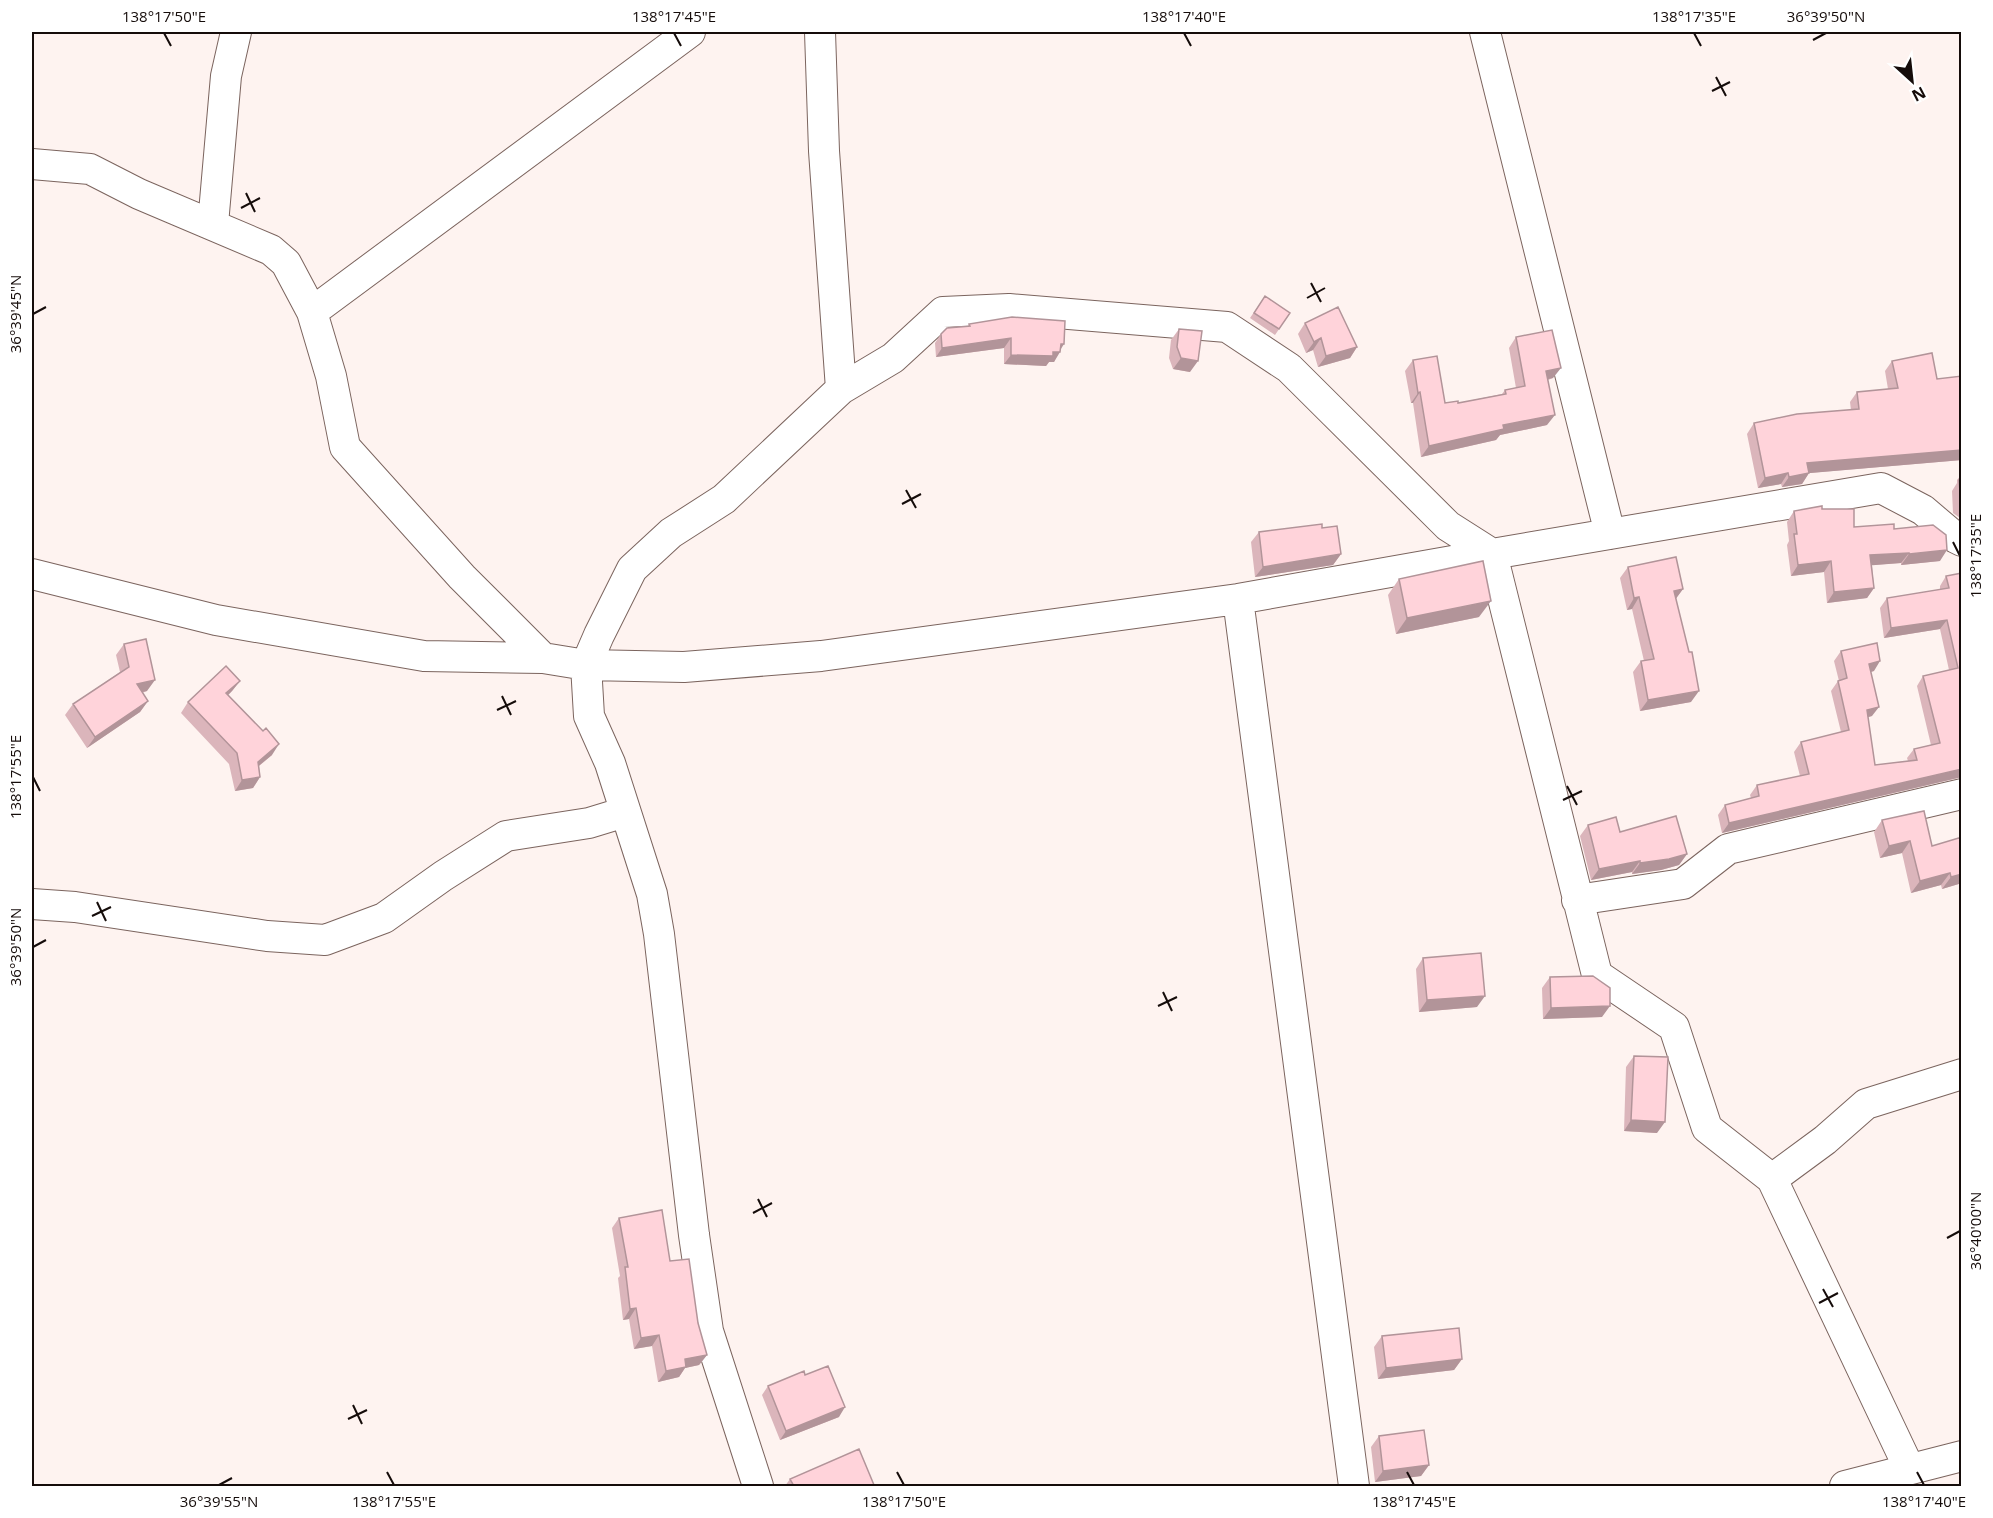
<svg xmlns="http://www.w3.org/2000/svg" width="1993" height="1518" viewBox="0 0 1993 1518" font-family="'Open Sans',sans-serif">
<rect width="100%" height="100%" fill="#fef3f0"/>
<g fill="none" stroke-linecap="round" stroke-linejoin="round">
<!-- minor casing -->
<g stroke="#7b645e" stroke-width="32">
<path id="minor" d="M 820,32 L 824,151 L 841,389
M 1485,32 L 1610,534
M 32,164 L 90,169 L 139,194 L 271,250 L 286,263 L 312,312 L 331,376 L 345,447 L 462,577 L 543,658
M 213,224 L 226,76 L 236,32
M 312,312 L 690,32
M 32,574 L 216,620 L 424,656 L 543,658 L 586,665 L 684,667 L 821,656 L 1238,599 L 1492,554 L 1881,488 L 1923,510 L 1956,538 L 1962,541
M 1238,599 L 1354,1486
M 1577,900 L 1683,884 L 1728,849 L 1962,794
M 32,904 L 75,907 L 267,936 L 325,940 L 384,918 L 443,876 L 506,836 L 589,823 L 625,812
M 1772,1179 L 1825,1140 L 1866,1104 L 1962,1074
M 758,1486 L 708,1331 L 694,1235 L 659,934 L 652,894 L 610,763 L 589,716 L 586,665 L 599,635 L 632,569 L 671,533 L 724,499 L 841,389 L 893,358 L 943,312 L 1009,309 L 1227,327 L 1289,368 L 1448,526 L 1492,554 L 1597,975 L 1674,1027 L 1707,1128 L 1772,1179 L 1909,1468
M 1845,1486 L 1962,1456"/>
</g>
<!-- minor -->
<use href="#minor" stroke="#fff" stroke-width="30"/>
</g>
<!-- wall -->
<path fill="#dbb5bb" d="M 1265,296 L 1290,313 L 1275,335 L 1250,318 Z
M 1305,323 L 1357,347 L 1350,358 L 1318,367 L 1313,350 L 1306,353 L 1298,334 Z
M 969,324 L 1060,349 L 1054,362 L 1049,362 L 1046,366 L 1004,364 L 1004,348 L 936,357 L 935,343 L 941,334 L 968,326 Z
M 1179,329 L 1190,372 L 1173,369 L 1169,358 L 1171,340 Z
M 1516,337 L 1553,378 L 1548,380 L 1547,425 L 1500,435 L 1496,440 L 1421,457 L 1413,403 L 1411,403 L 1405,371 L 1413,360 L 1445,403 L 1458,403 L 1502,394 L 1505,390 L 1516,388 L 1509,348 Z
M 1892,361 L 1937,379 L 1962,376 L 1962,460 L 1809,473 L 1802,484 L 1782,487 L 1781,484 L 1758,488 L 1747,434 L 1754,423 L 1851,410 L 1850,402 L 1857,392 L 1888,389 L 1885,371 Z
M 1962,474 L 1962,518 L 1960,518 L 1953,513 L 1952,491 L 1957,483 L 1957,480 Z
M 1822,509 L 1854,527 L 1894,529 L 1940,561 L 1901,565 L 1901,563 L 1872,565 L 1874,588 L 1867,598 L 1827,603 L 1824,572 L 1791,576 L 1787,545 L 1789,541 L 1787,522 L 1794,511 Z
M 1322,528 L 1341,554 L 1333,565 L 1255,577 L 1251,542 L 1259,532 Z
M 1628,567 L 1683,589 L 1676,598 L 1691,702 L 1640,711 L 1633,672 L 1641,661 L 1644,661 L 1632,609 L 1627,610 L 1620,578 Z
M 1962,573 L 1962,777 L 1722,833 L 1718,815 L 1725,805 L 1751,798 L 1750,795 L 1757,785 L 1800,776 L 1794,752 L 1801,742 L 1841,732 L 1831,691 L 1838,681 L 1839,681 L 1834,661 L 1841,651 L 1874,671 L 1871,672 L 1872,716 L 1868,717 L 1875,765 L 1908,761 L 1907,758 L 1914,749 L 1931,745 L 1917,686 L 1923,676 L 1949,670 L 1940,629 L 1884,638 L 1880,608 L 1887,598 L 1940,590 L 1940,586 L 1946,576 Z
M 1399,579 L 1479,617 L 1396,634 L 1388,595 Z
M 124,644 L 147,691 L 142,693 L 148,701 L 140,712 L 87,748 L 65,715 L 73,704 L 120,672 L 116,655 Z
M 240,681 L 232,691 L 228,695 L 272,755 L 259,766 L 260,777 L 253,788 L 235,791 L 229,764 L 181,713 L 188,702 Z
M 1882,820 L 1932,846 L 1962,883 L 1942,889 L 1941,885 L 1911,893 L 1902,853 L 1880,858 L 1874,832 Z
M 1588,825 L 1620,832 L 1687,854 L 1679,865 L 1661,870 L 1632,874 L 1632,872 L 1591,880 L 1580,836 Z
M 1423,958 L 1477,1007 L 1419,1012 L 1416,969 Z
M 1550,977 L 1602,1017 L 1543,1019 L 1542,988 Z
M 1634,1056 L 1657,1133 L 1624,1131 L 1626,1067 Z
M 619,1218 L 670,1261 L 698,1323 L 707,1355 L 699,1365 L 685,1368 L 679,1377 L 658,1382 L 652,1346 L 634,1349 L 629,1319 L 623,1320 L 618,1278 L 620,1276 L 612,1228 Z
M 1382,1336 L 1462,1359 L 1454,1370 L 1378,1379 L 1374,1347 Z
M 805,1375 L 839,1417 L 780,1440 L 762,1395 L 768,1386 Z
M 1379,1436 L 1429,1465 L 1421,1476 L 1375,1482 L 1371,1447 Z
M 790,1479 L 873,1486 L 785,1486 Z"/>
<!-- shaded-wall -->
<path fill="#b29499" d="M 1011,338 L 1004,348 L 936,357 L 942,348 Z
M 1321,338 L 1313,350 L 1306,353 L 1314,342 Z
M 1061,344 L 1064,344 L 1059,352 L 1060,352 L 1054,362 L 1049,362 L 1046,366 L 1004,364 L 1011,355 Z
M 1357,347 L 1350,358 L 1318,367 L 1326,356 Z
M 1181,358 L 1198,361 L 1190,372 L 1173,369 Z
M 1561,368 L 1553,378 L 1539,381 L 1546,371 Z
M 1420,392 L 1413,403 L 1411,403 L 1418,393 Z
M 1555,415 L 1547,425 L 1500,435 L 1496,440 L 1421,457 L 1429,446 L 1503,425 Z
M 1962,450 L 1962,460 L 1799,474 L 1807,463 Z
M 1788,473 L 1781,484 L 1758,488 L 1765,478 Z
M 1809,473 L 1802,484 L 1782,487 L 1789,477 Z
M 1947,550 L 1940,561 L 1901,565 L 1909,554 Z
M 1909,553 L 1901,563 L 1863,566 L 1870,555 Z
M 1341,554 L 1333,565 L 1255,577 L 1263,567 Z
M 1831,561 L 1824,572 L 1791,576 L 1798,565 Z
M 1874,588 L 1867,598 L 1827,603 L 1834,592 Z
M 1683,589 L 1675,600 L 1674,591 Z
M 1639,597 L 1632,609 L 1627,610 L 1634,598 Z
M 1491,601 L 1479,617 L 1396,634 L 1407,618 Z
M 1947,620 L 1940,629 L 1884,638 L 1891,628 Z
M 1880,661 L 1874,671 L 1862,674 L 1869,664 Z
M 155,680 L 147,691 L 129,695 L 137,684 Z
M 240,681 L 232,691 L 219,704 L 226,693 Z
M 1699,691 L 1691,702 L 1640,711 L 1648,700 Z
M 148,701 L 140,712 L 87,748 L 95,737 Z
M 1879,707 L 1872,716 L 1861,719 L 1867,710 Z
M 279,744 L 272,755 L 250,773 L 258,762 Z
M 1962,769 L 1962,777 L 1722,833 L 1729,823 Z
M 260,777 L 253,788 L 235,791 L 242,780 Z
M 1910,841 L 1902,853 L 1880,858 L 1889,846 Z
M 1687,854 L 1679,865 L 1661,870 L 1632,874 L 1640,863 Z
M 1640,861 L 1632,872 L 1591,880 L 1599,869 Z
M 1950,873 L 1941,885 L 1911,893 L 1920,881 Z
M 1962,874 L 1962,883 L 1942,889 L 1951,877 Z
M 1485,996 L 1477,1007 L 1419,1012 L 1427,1000 Z
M 1610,1006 L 1602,1017 L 1543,1019 L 1551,1008 Z
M 1631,1120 L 1665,1122 L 1657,1133 L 1624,1131 Z
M 636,1308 L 629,1319 L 623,1320 L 630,1309 Z
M 659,1335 L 652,1346 L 634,1349 L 641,1338 Z
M 707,1355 L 699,1365 L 685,1368 L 679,1377 L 658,1382 L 666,1371 L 685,1359 Z
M 1462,1359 L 1454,1370 L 1378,1379 L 1386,1368 Z
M 845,1407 L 839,1417 L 780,1440 L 786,1431 Z
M 1429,1465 L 1421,1476 L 1375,1482 L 1383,1471 Z"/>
<!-- building -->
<path fill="#ffd3da" stroke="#b29499" stroke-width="1.5" d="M 1265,296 L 1290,313 L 1279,329 L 1254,313 Z
M 1338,307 L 1357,347 L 1326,356 L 1321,338 L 1314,342 L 1305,323 Z
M 1012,317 L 1065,321 L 1064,344 L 1061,344 L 1060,352 L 1053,352 L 1053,356 L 1011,355 L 1011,338 L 942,348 L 941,334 L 947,328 L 970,326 L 969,324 Z
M 1179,329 L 1202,331 L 1198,361 L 1181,358 L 1177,347 Z
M 1552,330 L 1561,368 L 1546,371 L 1555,415 L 1503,425 L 1504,429 L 1429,446 L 1420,392 L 1418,393 L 1413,360 L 1437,356 L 1445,403 L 1458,401 L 1458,403 L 1506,394 L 1505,390 L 1525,386 L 1516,337 Z
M 1932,353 L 1937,379 L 1962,376 L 1962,450 L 1807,463 L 1809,473 L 1789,477 L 1788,473 L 1765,478 L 1754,423 L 1797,414 L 1859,409 L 1857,392 L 1898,388 L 1892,361 Z
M 1962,479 L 1962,502 L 1961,502 L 1959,480 Z
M 1822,506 L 1822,509 L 1854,509 L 1854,527 L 1894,524 L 1894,529 L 1933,525 L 1946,535 L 1947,550 L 1909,554 L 1909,553 L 1870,555 L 1874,588 L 1834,592 L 1831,561 L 1798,565 L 1794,534 L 1797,534 L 1794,511 Z
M 1322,524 L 1322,528 L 1337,526 L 1341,554 L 1263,567 L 1259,532 Z
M 1676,557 L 1683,589 L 1674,591 L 1689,652 L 1692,652 L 1699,691 L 1648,700 L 1641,661 L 1654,659 L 1639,597 L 1634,598 L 1628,567 Z
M 1483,561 L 1491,601 L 1407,618 L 1399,579 Z
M 1962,573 L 1962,769 L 1729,823 L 1725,805 L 1759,796 L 1757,785 L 1809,774 L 1801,742 L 1849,730 L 1838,681 L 1847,678 L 1841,651 L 1877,643 L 1880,661 L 1869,664 L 1879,707 L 1867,710 L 1875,765 L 1917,760 L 1914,749 L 1940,743 L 1923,676 L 1958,668 L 1947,620 L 1891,628 L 1887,598 L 1949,588 L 1946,576 Z
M 146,639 L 155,680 L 137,684 L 148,701 L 95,737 L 73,704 L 129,667 L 124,644 Z
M 226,666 L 240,681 L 226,693 L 263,731 L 266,728 L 279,744 L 258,762 L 260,777 L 242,780 L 237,753 L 188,702 Z
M 1924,811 L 1932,846 L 1962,837 L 1962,874 L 1951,877 L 1950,873 L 1920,881 L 1910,841 L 1889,846 L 1882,820 Z
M 1676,816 L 1687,854 L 1669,859 L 1640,863 L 1640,861 L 1599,869 L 1588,825 L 1616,817 L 1620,832 Z
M 1481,953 L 1485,996 L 1427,1000 L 1423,958 Z
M 1593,976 L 1610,988 L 1610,1006 L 1551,1008 L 1550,977 Z
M 1634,1056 L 1668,1057 L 1665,1122 L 1631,1120 Z
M 662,1210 L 670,1261 L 689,1259 L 698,1323 L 707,1355 L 685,1359 L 686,1367 L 666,1371 L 659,1335 L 641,1338 L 636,1308 L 630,1309 L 625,1267 L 628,1267 L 619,1218 Z
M 1459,1328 L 1462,1359 L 1386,1368 L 1382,1336 Z
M 828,1366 L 845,1407 L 786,1431 L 768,1386 L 804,1371 L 805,1375 Z
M 1424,1430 L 1429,1465 L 1383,1471 L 1379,1436 Z
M 859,1449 L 874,1485 L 870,1486 L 794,1486 L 790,1479 Z"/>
<!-- ticks -->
<path fill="none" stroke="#150c0a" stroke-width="2" d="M 164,33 L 171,46M 674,33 L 681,46M 1184,33 L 1191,46M 1694,33 L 1701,46M 1813,40 L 1826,33M 1716,77 L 1726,96M 1712,91 L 1730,82M 246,193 L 255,212M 241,208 L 260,198M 1311,283 L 1321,302M 1307,298 L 1325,288M 33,314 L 46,307M 906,490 L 916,508M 902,504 L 921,494M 1953,542 L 1960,556M 502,696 L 511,715M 497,710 L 516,701M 33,777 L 40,791M 1567,786 L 1577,805M 1563,800 L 1582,791M 97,902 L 106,921M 92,916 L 111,907M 33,947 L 46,940M 1163,992 L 1172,1011M 1158,1006 L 1177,997M 758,1199 L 767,1217M 753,1213 L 772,1203M 1947,1238 L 1960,1231M 1823,1289 L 1833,1307M 1819,1303 L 1838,1293M 353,1405 L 362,1424M 348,1419 L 367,1410M 387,1472 L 394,1485M 897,1472 L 904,1485M 1407,1472 L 1414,1485M 1917,1472 L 1924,1485M 219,1485 L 232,1478"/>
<!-- border -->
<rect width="1993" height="1518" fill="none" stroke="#ffffff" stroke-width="66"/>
<!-- north arrow -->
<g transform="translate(1912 81) rotate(153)" stroke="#ffffff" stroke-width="4.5" paint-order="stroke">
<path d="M0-4.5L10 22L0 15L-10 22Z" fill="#150c0a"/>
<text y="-9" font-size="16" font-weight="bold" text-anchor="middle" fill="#150c0a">N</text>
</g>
<rect x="33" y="33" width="1927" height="1452" fill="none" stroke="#150c0a" stroke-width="2"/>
<g font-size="15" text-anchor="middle" fill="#150c0a">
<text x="164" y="22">138°17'50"E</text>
<text x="674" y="22">138°17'45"E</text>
<text x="1184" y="22">138°17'40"E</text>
<text x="1694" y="22">138°17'35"E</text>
<text x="1826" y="22">36°39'50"N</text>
<text transform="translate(16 314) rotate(-90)" y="5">36°39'45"N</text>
<text transform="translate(1976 556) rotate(-90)" y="5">138°17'35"E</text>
<text transform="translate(16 777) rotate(-90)" y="5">138°17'55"E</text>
<text transform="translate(16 947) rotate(-90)" y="5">36°39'50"N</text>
<text transform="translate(1976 1231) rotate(-90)" y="5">36°40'00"N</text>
<text x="219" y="1507">36°39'55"N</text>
<text x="394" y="1507">138°17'55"E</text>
<text x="904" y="1507">138°17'50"E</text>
<text x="1414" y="1507">138°17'45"E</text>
<text x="1924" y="1507">138°17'40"E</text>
</g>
</svg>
